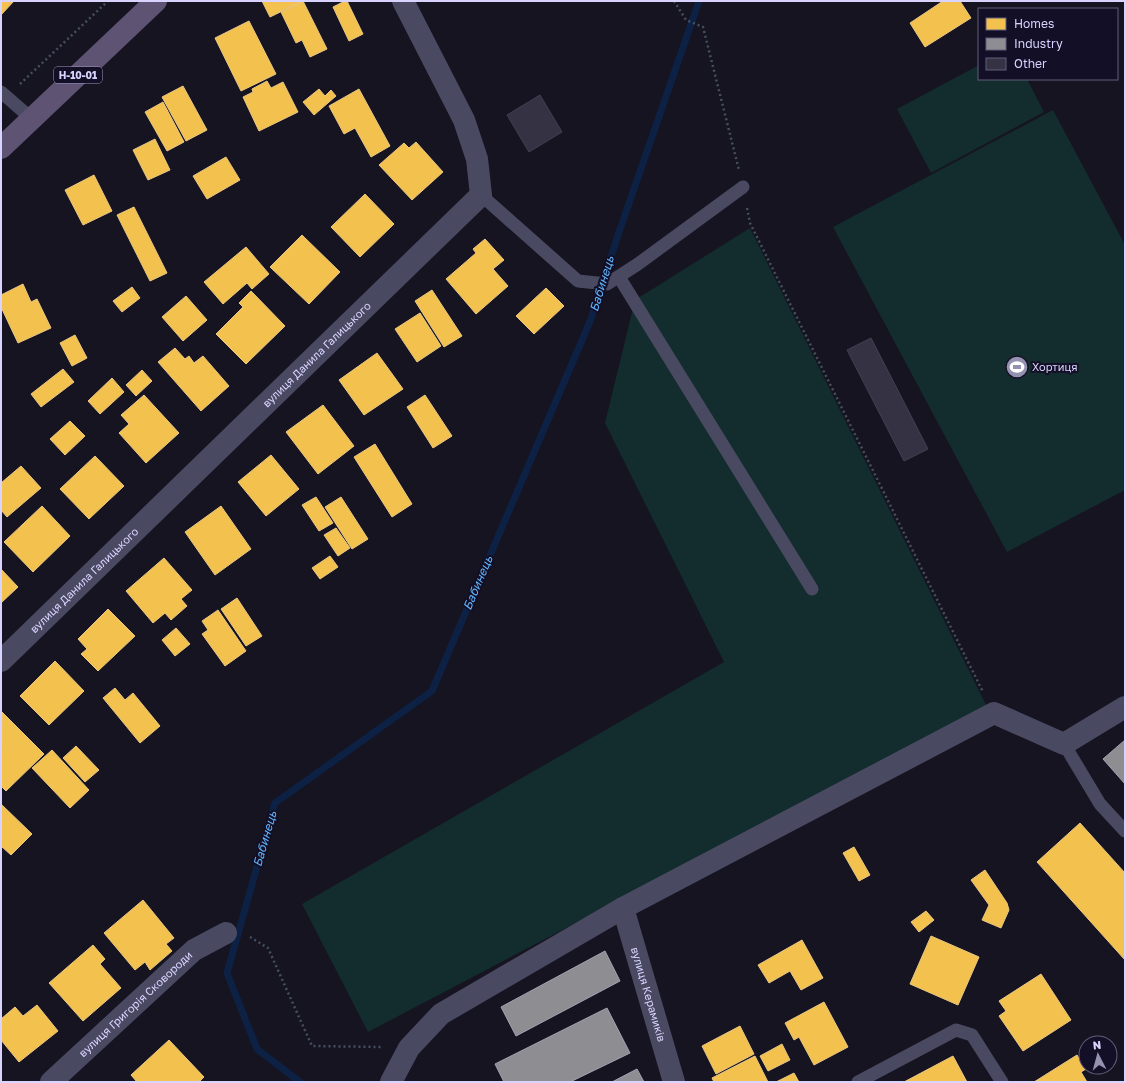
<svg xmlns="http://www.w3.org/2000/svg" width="1126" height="1083" viewBox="0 0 1126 1083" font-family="'Golos Text',sans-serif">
<rect width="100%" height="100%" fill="#161421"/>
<!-- green -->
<path fill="#132c2d" d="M 979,65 L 979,79 L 1027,79 L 1044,112 L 931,173 L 897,109 Z
M 1053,110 L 1125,245 L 1125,490 L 1007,552 L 833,227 Z
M 750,228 L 987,707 L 368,1032 L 302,904 L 724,662 L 605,423 L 635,300 Z"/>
<!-- homes -->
<path fill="#f2c14e" stroke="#eac783" d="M 1,1 L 14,1 L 1,15 Z
M 262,1 L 303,1 L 270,17 Z
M 303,1 L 327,49 L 310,57 L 302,40 L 296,43 L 281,12 Z
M 345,1 L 347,1 L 363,34 L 349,41 L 333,7 Z
M 943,1 L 960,1 L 971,18 L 925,47 L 910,23 Z
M 249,21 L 276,74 L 241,91 L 215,38 Z
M 267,81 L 271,88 L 283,82 L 298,112 L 259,131 L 243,97 L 253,92 L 252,89 Z
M 183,86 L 207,130 L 186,141 L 162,97 Z
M 319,89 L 325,96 L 331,90 L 336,96 L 314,115 L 303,102 Z
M 359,89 L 390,146 L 371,157 L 355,128 L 344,134 L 329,106 Z
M 163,102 L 184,142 L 167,151 L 145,112 Z
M 155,139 L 170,170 L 148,180 L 133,150 Z
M 416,142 L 443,172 L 412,200 L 379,165 L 404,143 L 409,148 Z
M 226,157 L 240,180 L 207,199 L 193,176 Z
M 94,175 L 112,211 L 83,225 L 65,190 Z
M 365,194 L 394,224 L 360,257 L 331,227 Z
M 134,207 L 167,273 L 150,281 L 117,215 Z
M 302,235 L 340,272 L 309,304 L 270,267 Z
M 485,239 L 504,260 L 493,269 L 508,286 L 476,314 L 446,279 L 476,253 L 473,249 Z
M 246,247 L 269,274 L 252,289 L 247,283 L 223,304 L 204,282 Z
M 23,284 L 31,302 L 37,299 L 51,328 L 18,343 L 1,307 L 1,295 Z
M 132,287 L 140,298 L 122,312 L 113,301 Z
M 546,288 L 564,306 L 534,334 L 516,316 Z
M 432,290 L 462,336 L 444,347 L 415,301 Z
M 251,291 L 285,326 L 246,364 L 216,334 L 243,307 L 239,303 Z
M 186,296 L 207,320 L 183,341 L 162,317 Z
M 420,313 L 441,346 L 417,362 L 395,329 Z
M 75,335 L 87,358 L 72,366 L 60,343 Z
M 175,348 L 185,359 L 189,356 L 194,363 L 203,356 L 229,386 L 201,411 L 158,362 Z
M 377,353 L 403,389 L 364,415 L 339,380 Z
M 63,369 L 74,382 L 41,407 L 31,394 Z
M 142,370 L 152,381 L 136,396 L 126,385 Z
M 112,378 L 124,392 L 100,414 L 88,401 Z
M 144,395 L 179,433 L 146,463 L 119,433 L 129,424 L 121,415 Z
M 425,395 L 452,436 L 433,448 L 407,407 Z
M 323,405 L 354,446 L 318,474 L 286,432 Z
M 70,421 L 85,436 L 65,455 L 50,439 Z
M 375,444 L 412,504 L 392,517 L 354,457 Z
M 271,455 L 299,489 L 266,516 L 238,482 Z
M 95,456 L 124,486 L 89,519 L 60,489 Z
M 21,466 L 41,488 L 7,517 L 1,510 L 1,483 Z
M 316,497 L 333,523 L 319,531 L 302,505 Z
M 341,497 L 368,539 L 352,549 L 325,507 Z
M 42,506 L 70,536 L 33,572 L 4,542 Z
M 221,506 L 251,549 L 215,575 L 185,532 Z
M 336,528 L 350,548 L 338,556 L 324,535 Z
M 330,556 L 338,567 L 320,579 L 312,568 Z
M 164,558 L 192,590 L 181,599 L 187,606 L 171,620 L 165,613 L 153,623 L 126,591 Z
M 1,569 L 18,587 L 1,603 Z
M 237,598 L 262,636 L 246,646 L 221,609 Z
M 108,609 L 135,636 L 98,671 L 81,654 L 87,649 L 78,639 Z
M 218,610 L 246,651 L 225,666 L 202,634 L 208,630 L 202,621 Z
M 176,628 L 190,644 L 175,656 L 162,640 Z
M 55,661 L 84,691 L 49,725 L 20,696 Z
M 115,688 L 125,700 L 133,693 L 160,726 L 140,743 L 103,698 Z
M 2,712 L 44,754 L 6,791 L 1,786 Z
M 76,746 L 99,770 L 85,782 L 63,758 Z
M 52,750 L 89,790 L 70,808 L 32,768 Z
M 1,804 L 32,834 L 11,855 L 1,846 Z
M 1080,823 L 1125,873 L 1125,960 L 1037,862 Z
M 854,847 L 870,875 L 859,881 L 843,853 Z
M 985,870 L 1007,903 L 1009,910 L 1001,928 L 982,920 L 989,905 L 971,880 Z
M 143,900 L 174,938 L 166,944 L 172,951 L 150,970 L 145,962 L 135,970 L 104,933 Z
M 926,911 L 934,920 L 919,932 L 911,922 Z
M 931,936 L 979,957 L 958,1005 L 910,984 Z
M 802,940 L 823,978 L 801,990 L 790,971 L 769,983 L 758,965 Z
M 93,945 L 105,959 L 100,964 L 121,988 L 83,1021 L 49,983 Z
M 1041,974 L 1071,1020 L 1023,1051 L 999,1016 L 1006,1011 L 999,1001 Z
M 824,1002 L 848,1047 L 814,1065 L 799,1037 L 794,1040 L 785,1023 Z
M 37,1005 L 58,1031 L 19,1062 L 1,1040 L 1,1019 L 15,1007 L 23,1016 Z
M 740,1026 L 754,1054 L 716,1074 L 702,1046 Z
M 169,1040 L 204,1077 L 199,1082 L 137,1082 L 131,1075 Z
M 782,1044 L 790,1060 L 768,1071 L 760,1056 Z
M 1077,1055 L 1086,1069 L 1081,1072 L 1087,1082 L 1034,1082 Z
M 755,1056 L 768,1082 L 714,1082 L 712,1078 Z
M 953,1056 L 967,1082 L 904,1082 Z
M 794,1073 L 799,1082 L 776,1082 Z"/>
<!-- industry -->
<path fill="#8d8d92" stroke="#a4a2b3" d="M 1125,740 L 1125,784 L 1103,759 Z
M 605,951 L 620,981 L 516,1036 L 501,1007 Z
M 607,1008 L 630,1053 L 570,1082 L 504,1082 L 495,1064 Z
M 637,1069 L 644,1082 L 612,1082 Z"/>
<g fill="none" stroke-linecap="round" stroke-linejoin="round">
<!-- stream -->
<path stroke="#0d2144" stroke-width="7" d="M 300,1082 L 257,1049 L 227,973 L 275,803 L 432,691 L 591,319 L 617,238 L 699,1"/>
</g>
<!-- building -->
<path fill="#343243" stroke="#433f54" d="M 540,95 L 562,132 L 529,152 L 507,115 Z
M 871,338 L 928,449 L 904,461 L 847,350 Z"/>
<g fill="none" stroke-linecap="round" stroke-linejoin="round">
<!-- path -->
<path stroke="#44505f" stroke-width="2.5" stroke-dasharray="2 3" stroke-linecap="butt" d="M 674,1 L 686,20 L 703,27 L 739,170
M 20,84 L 108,1
M 747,208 L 750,223 L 983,692
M 250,937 L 268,948 L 312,1046 L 382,1047"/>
<!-- service -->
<path stroke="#4a4962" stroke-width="13" d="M 1,92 L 32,119
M 481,195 L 578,281 L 607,284 L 638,264 L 743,187
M 619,277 L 812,589
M 1064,744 L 1100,804 L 1125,831
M 858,1082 L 956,1030 L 972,1035 L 1002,1082"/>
<!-- minor -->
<g stroke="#4a4962" stroke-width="22">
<path id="s1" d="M 1,661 L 481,195 L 477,159 L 464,120 L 403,1"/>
<path id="s2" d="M 623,908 L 674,1082"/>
<path id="s3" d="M 51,1082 L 194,950 L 226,933"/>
<path d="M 391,1082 L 409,1048 L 441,1014 L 623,908 L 994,713 L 1064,744 L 1125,707"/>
</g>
<!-- primary -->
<path stroke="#5e5373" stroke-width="22" d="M 1,148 L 156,1"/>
</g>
<!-- icons -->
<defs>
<g id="stadium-disc" transform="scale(1.15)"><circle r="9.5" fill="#9591b1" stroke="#130f26"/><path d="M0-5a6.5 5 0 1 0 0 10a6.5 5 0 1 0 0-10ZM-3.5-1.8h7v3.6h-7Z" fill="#fff"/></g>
</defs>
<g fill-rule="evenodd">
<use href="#stadium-disc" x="1017" y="367"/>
</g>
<g text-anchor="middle" stroke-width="4" stroke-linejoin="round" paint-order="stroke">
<!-- shield labels -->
<rect fill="#130f26" stroke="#9e99be" stroke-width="1" x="54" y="67" width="48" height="16" rx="3"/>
<g font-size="10" font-weight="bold" fill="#d9d4ff">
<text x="78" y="79">Н-10-01</text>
</g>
<!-- street labels -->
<g font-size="11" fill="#d9d4ff" stroke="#130f26">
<text dy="4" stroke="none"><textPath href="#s1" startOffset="440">вулиця Данила Галицького</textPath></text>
<text dy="4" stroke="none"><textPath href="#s1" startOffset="116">вулиця Данила Галицького</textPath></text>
<text dy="4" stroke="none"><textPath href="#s2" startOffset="90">вулиця Керамиків</textPath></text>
<text dy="4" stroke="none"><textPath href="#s3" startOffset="115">вулиця Григорія Сковороди</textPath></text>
</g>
<!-- poi labels -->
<g font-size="11" fill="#d9d4ff" stroke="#130f26" text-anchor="start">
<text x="1032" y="371">Хортиця</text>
</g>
<!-- water labels -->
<g font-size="12" font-style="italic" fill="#62b6ff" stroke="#130f26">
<text transform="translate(602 284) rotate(-73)" y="4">Бабинець</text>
<text transform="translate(478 583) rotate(-67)" y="4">Бабинець</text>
<text transform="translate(265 839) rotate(-74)" y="4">Бабинець</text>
</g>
</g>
<!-- border -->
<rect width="1126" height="1083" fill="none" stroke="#d9d4ff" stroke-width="4"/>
<!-- legend -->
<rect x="978" y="8" width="140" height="72" fill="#130f26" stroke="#625e7d"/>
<rect x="986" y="18" width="20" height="12" fill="#f2c14e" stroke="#625e7d"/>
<text x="1014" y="28" font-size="12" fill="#d9d4ff">Homes</text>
<rect x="986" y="38" width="20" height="12" fill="#8d8d92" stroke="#625e7d"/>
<text x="1014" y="48" font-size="12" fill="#d9d4ff">Industry</text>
<rect x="986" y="58" width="20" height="12" fill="#343243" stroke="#625e7d"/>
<text x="1014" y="68" font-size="12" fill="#d9d4ff">Other</text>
<!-- north arrow -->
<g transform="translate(1098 1055) rotate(354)"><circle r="19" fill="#130f26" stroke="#625e7d"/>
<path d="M0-3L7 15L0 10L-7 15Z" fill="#9591b1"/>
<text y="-6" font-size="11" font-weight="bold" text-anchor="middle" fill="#d9d4ff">N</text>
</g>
</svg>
